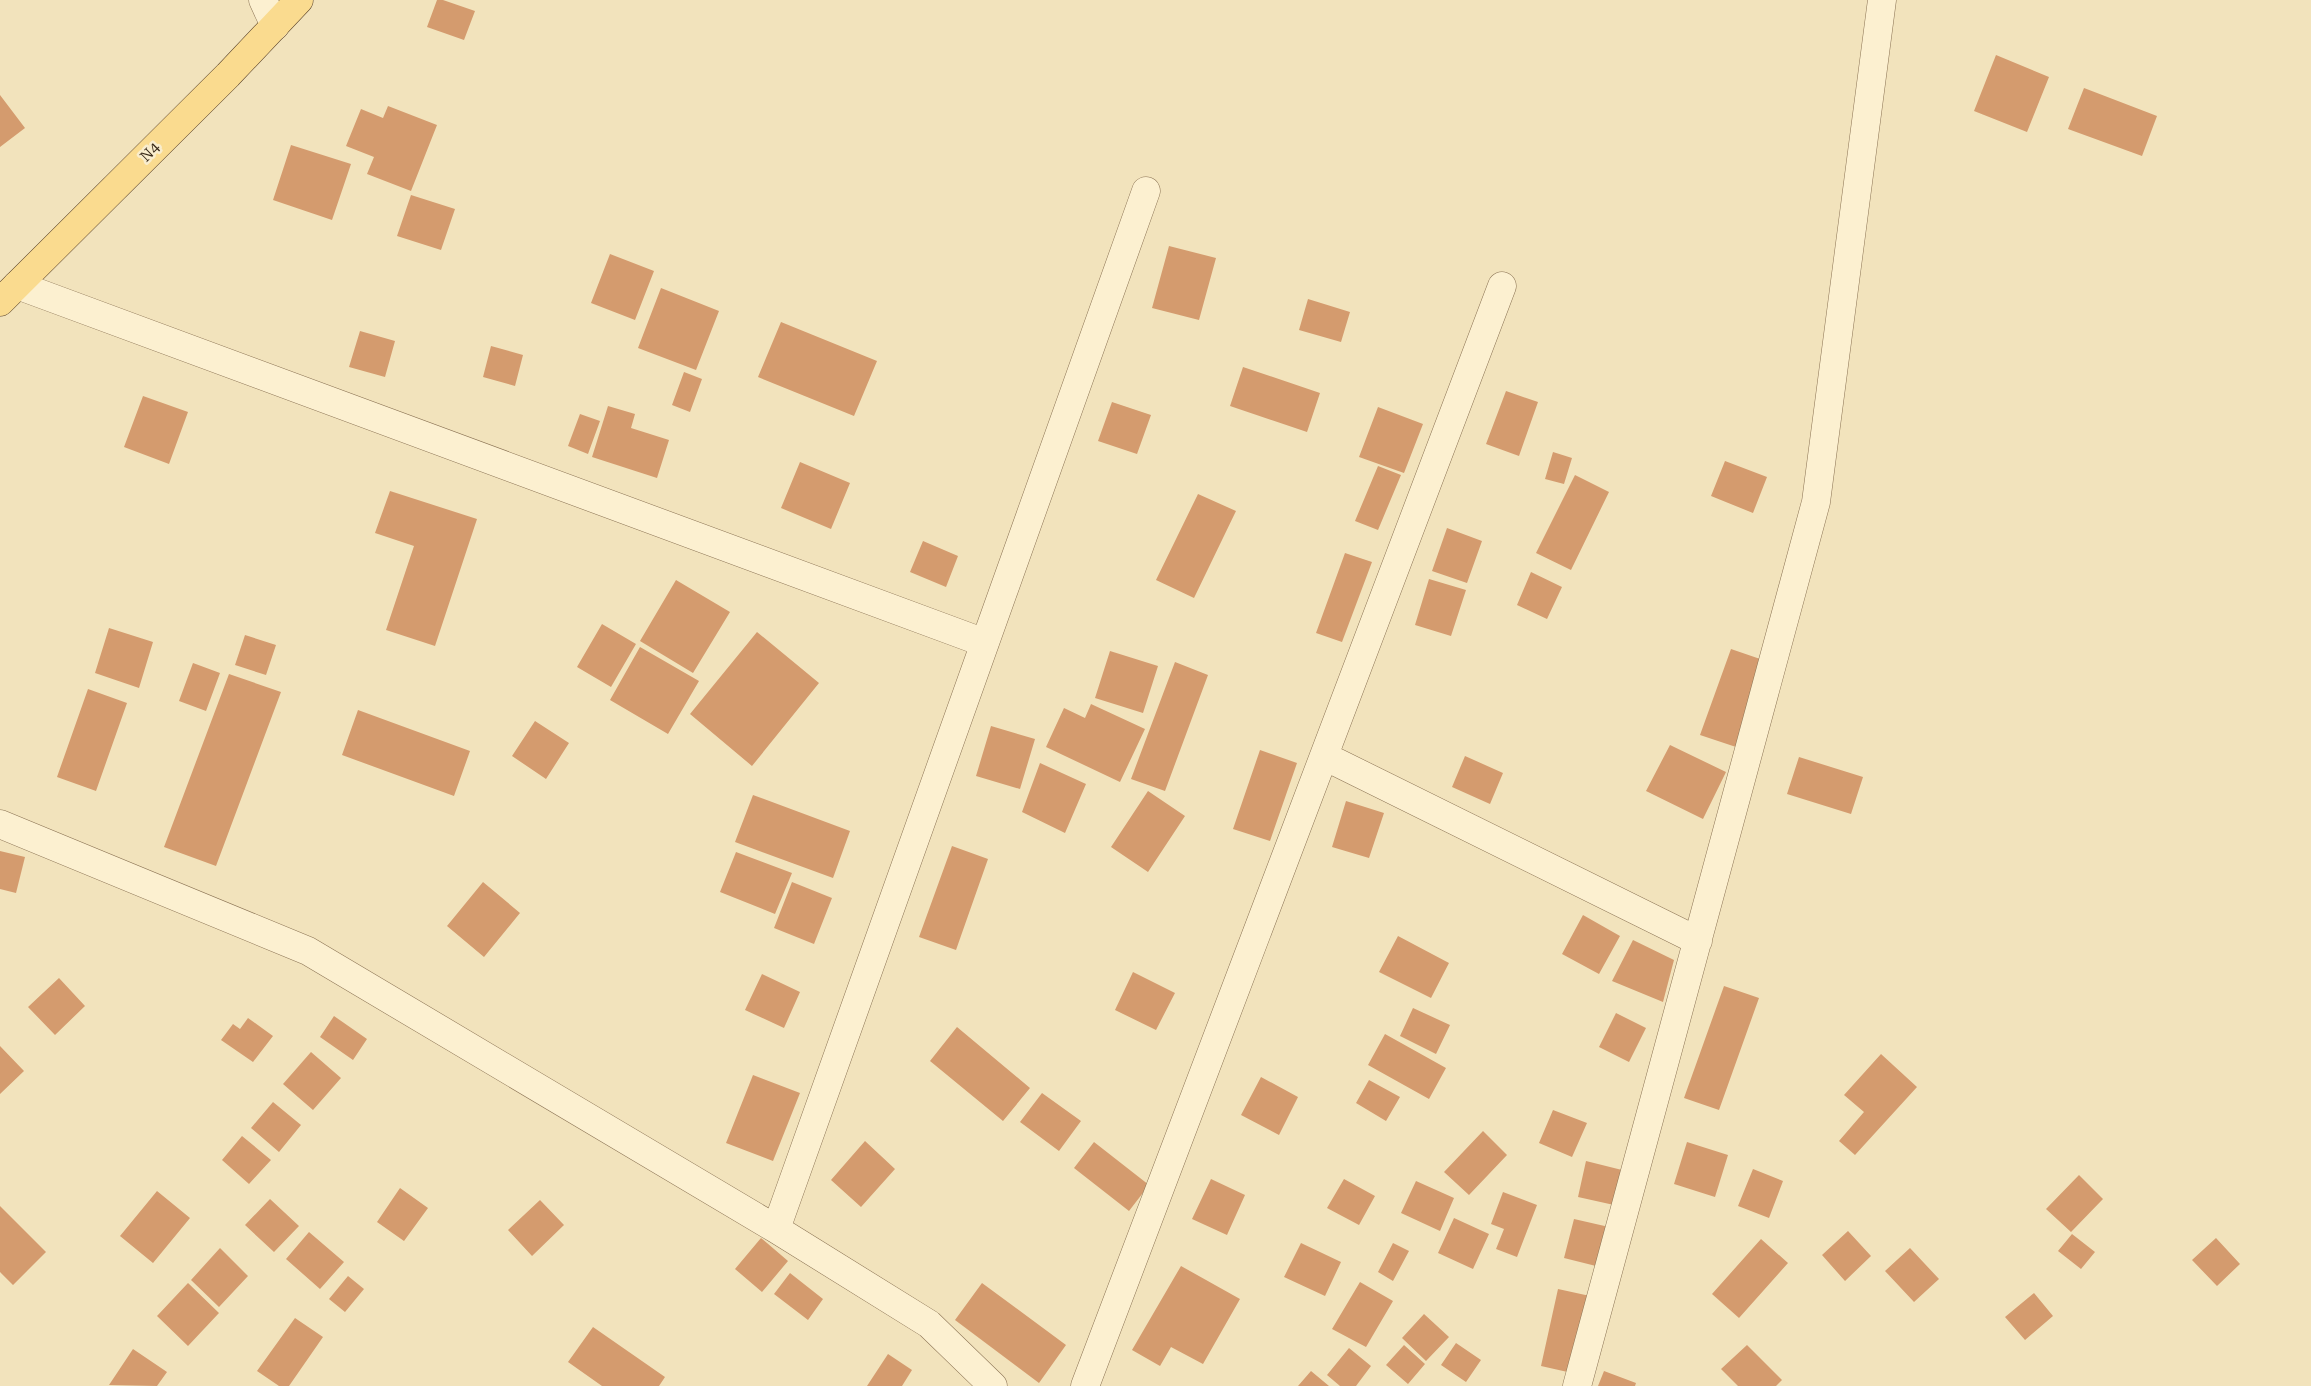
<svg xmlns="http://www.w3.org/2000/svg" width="2311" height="1386" viewBox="0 0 2311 1386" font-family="'Roboto Serif',serif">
<rect width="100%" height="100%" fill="#f2e3bc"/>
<!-- building -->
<path fill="#d49b6e" d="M 437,0 L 443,0 L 475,11 L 464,40 L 427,27 Z
M 1996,55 L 2049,77 L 2027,132 L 1974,111 Z
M 2084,88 L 2157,116 L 2142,156 L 2068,129 Z
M 0,95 L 25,128 L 0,147 Z
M 388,106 L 437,125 L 411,191 L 367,174 L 374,157 L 346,146 L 361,109 L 383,118 Z
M 291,145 L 351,164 L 332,220 L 273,200 Z
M 411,195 L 455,209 L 441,250 L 397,236 Z
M 1169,246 L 1216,258 L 1199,320 L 1152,308 Z
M 610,254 L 654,271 L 635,320 L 591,303 Z
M 661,288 L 719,311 L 696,370 L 638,348 Z
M 1308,299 L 1350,312 L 1341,342 L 1299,330 Z
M 781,322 L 877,361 L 854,416 L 758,377 Z
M 360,331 L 395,341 L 385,377 L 349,367 Z
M 491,346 L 523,355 L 515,386 L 483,377 Z
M 1243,367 L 1320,393 L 1307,432 L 1230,406 Z
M 684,372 L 702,379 L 690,412 L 672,405 Z
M 1506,391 L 1538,402 L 1519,456 L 1486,444 Z
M 143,396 L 188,412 L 169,464 L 124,447 Z
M 1112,402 L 1151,415 L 1137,454 L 1098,441 Z
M 608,406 L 635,414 L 631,428 L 669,440 L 657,478 L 592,457 Z
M 1378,407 L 1423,424 L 1404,473 L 1359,457 Z
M 580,414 L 600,421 L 588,454 L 568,446 Z
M 1553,452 L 1572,458 L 1564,484 L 1545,479 Z
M 1725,461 L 1767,477 L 1753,513 L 1711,496 Z
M 800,462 L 850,483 L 831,529 L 781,508 Z
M 1378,466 L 1401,475 L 1378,530 L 1355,521 Z
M 1575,475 L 1609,492 L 1571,570 L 1536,553 Z
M 390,491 L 477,519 L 435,646 L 386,630 L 414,546 L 375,533 Z
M 1198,494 L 1236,511 L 1194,598 L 1156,580 Z
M 1447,528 L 1482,541 L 1467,583 L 1432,571 Z
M 923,541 L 958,556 L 946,587 L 910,572 Z
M 1345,553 L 1372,562 L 1342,642 L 1316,633 Z
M 1531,572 L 1562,587 L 1547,619 L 1517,605 Z
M 1429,579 L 1466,590 L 1451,636 L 1415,625 Z
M 676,580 L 730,612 L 693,673 L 640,641 Z
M 602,624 L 636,644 L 611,687 L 577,667 Z
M 109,628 L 153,642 L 139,688 L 95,673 Z
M 757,632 L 819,683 L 752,766 L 690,714 Z
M 245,635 L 276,645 L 266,675 L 235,665 Z
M 640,647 L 699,681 L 668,734 L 610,700 Z
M 1731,649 L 1766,661 L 1736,747 L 1700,735 Z
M 1110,651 L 1158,666 L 1143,713 L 1095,698 Z
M 1175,662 L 1208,675 L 1165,791 L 1131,779 Z
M 193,663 L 220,673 L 206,711 L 179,701 Z
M 229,674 L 281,692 L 216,866 L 164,847 Z
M 88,689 L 127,703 L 96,791 L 57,777 Z
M 1091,704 L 1145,729 L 1120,782 L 1046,747 L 1064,708 L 1085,718 Z
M 358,710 L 470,751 L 454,796 L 342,755 Z
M 535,721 L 569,743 L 546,779 L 512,756 Z
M 991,726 L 1035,739 L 1020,789 L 976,776 Z
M 1670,745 L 1726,772 L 1703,819 L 1646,791 Z
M 1260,750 L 1297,763 L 1270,841 L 1233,829 Z
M 1465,756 L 1503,773 L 1490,804 L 1452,787 Z
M 1799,757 L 1863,777 L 1851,814 L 1787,794 Z
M 1040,763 L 1086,784 L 1065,833 L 1022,812 Z
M 1148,791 L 1185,816 L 1148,872 L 1111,847 Z
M 753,795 L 850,831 L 833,878 L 735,842 Z
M 1346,801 L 1384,813 L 1369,858 L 1332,847 Z
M 952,846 L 988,859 L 956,950 L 919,937 Z
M 0,851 L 25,857 L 16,893 L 0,889 Z
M 736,852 L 792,873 L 775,914 L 720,892 Z
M 483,882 L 520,913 L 484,957 L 447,926 Z
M 792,882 L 832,898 L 814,944 L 774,928 Z
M 1583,915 L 1620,936 L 1599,974 L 1562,954 Z
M 1398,936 L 1449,963 L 1431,998 L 1379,972 Z
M 1633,940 L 1674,960 L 1663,1002 L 1612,981 Z
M 1133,972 L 1175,993 L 1156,1030 L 1115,1010 Z
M 762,974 L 800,992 L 784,1028 L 745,1010 Z
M 59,978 L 85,1006 L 55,1035 L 28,1007 Z
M 1724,986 L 1759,998 L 1719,1110 L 1684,1098 Z
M 1413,1008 L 1450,1025 L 1436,1054 L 1400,1036 Z
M 1616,1013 L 1646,1028 L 1629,1062 L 1599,1047 Z
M 334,1016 L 367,1039 L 353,1060 L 320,1037 Z
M 248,1018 L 273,1036 L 253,1062 L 221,1040 L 233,1024 L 240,1029 Z
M 957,1027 L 1030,1088 L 1003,1121 L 930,1061 Z
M 1385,1034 L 1446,1068 L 1429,1099 L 1368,1065 Z
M 0,1046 L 24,1071 L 0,1094 Z
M 311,1052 L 341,1078 L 313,1110 L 283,1084 Z
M 1881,1054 L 1917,1087 L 1855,1155 L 1839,1141 L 1864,1112 L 1844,1095 Z
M 753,1075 L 800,1093 L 773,1161 L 726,1143 Z
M 1261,1077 L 1298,1097 L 1279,1135 L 1241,1115 Z
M 1369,1080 L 1400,1097 L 1386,1121 L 1356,1103 Z
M 1042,1093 L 1081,1121 L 1059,1151 L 1020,1122 Z
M 273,1102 L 301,1125 L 279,1152 L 251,1128 Z
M 1553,1110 L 1587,1123 L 1572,1157 L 1539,1143 Z
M 1483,1131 L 1507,1155 L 1469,1195 L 1444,1172 Z
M 242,1136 L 271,1160 L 249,1184 L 222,1160 Z
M 865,1141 L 895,1169 L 861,1207 L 831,1180 Z
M 1094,1142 L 1149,1185 L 1129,1211 L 1074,1168 Z
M 1687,1142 L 1728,1155 L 1715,1197 L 1674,1184 Z
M 1586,1161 L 1622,1170 L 1614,1205 L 1578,1197 Z
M 1753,1169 L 1783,1181 L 1769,1218 L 1738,1206 Z
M 2079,1175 L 2103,1199 L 2071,1232 L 2046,1209 Z
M 1211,1179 L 1245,1195 L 1227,1235 L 1192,1219 Z
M 1344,1179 L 1375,1196 L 1359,1225 L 1327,1208 Z
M 1416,1181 L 1454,1198 L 1440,1231 L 1401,1213 Z
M 400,1188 L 428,1208 L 404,1241 L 377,1222 Z
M 157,1191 L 190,1218 L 153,1263 L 120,1236 Z
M 1503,1192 L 1537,1205 L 1517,1257 L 1496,1249 L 1504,1229 L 1491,1224 Z
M 270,1199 L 299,1226 L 274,1252 L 245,1225 Z
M 540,1200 L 564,1225 L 532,1256 L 508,1230 Z
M 0,1206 L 46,1252 L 13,1285 L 0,1272 Z
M 1454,1218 L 1489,1234 L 1473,1269 L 1438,1253 Z
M 1574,1219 L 1609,1227 L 1600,1267 L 1564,1258 Z
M 1848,1231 L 1871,1256 L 1845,1281 L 1822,1255 Z
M 309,1232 L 344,1262 L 320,1289 L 286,1259 Z
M 2072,1234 L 2095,1252 L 2081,1269 L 2058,1251 Z
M 761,1238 L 788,1261 L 762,1292 L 735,1269 Z
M 2216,1238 L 2240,1264 L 2217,1286 L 2192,1260 Z
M 1761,1239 L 1788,1263 L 1739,1318 L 1712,1294 Z
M 1301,1243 L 1341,1262 L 1325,1296 L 1284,1277 Z
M 1393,1243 L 1409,1251 L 1393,1281 L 1378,1272 Z
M 220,1248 L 248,1276 L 219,1307 L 191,1280 Z
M 1910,1248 L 1939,1279 L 1914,1302 L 1885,1271 Z
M 1181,1266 L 1240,1299 L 1203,1364 L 1171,1347 L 1160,1366 L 1132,1350 Z
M 790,1273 L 823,1299 L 808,1320 L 774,1294 Z
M 348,1276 L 364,1289 L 345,1312 L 329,1299 Z
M 1360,1282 L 1393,1301 L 1366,1347 L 1332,1329 Z
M 188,1283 L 219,1313 L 188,1346 L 157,1316 Z
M 982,1283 L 1066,1345 L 1039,1383 L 955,1320 Z
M 1558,1289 L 1590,1296 L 1572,1373 L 1541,1366 Z
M 2034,1293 L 2053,1316 L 2025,1340 L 2005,1317 Z
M 1424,1314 L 1449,1337 L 1426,1361 L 1402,1338 Z
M 295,1318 L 323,1337 L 289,1386 L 279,1386 L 257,1371 Z
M 593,1327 L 665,1377 L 659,1386 L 602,1386 L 568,1362 Z
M 1456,1343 L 1481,1360 L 1466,1382 L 1441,1365 Z
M 1404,1345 L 1425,1364 L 1408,1384 L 1386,1365 Z
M 1747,1345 L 1782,1380 L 1776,1386 L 1738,1386 L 1721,1369 Z
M 1349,1348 L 1371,1366 L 1356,1386 L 1340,1386 L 1327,1375 Z
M 133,1349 L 167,1372 L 157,1386 L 109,1385 Z
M 888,1354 L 912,1370 L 902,1386 L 867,1386 Z
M 1311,1371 L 1329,1386 L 1298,1386 Z
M 1604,1371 L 1636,1383 L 1635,1386 L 1598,1386 Z"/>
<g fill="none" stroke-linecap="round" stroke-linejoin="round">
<!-- street casing -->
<g stroke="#8b7354" stroke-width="29">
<path id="street" d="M 263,0 L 275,26
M 17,285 L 985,643
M 1324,756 L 1698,941
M 0,824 L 308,951 L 776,1229 L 929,1324 L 993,1386
M 776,1229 L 1146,191
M 1085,1386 L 1502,286
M 1577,1386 L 1816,502 L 1882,0"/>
</g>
<!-- primary casing -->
<g stroke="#584029" stroke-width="29">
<path id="primary" d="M 0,302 L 228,75 L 299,0"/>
</g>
<!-- street -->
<use href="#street" stroke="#fcf0d0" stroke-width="28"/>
<!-- primary -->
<use href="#primary" stroke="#fadb8f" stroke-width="28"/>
</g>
<g text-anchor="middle" stroke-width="5" stroke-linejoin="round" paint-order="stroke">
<!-- street labels -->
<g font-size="15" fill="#392a1a" stroke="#f9edcd">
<text transform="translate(150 152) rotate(-45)" y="5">N4</text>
</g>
</g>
</svg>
